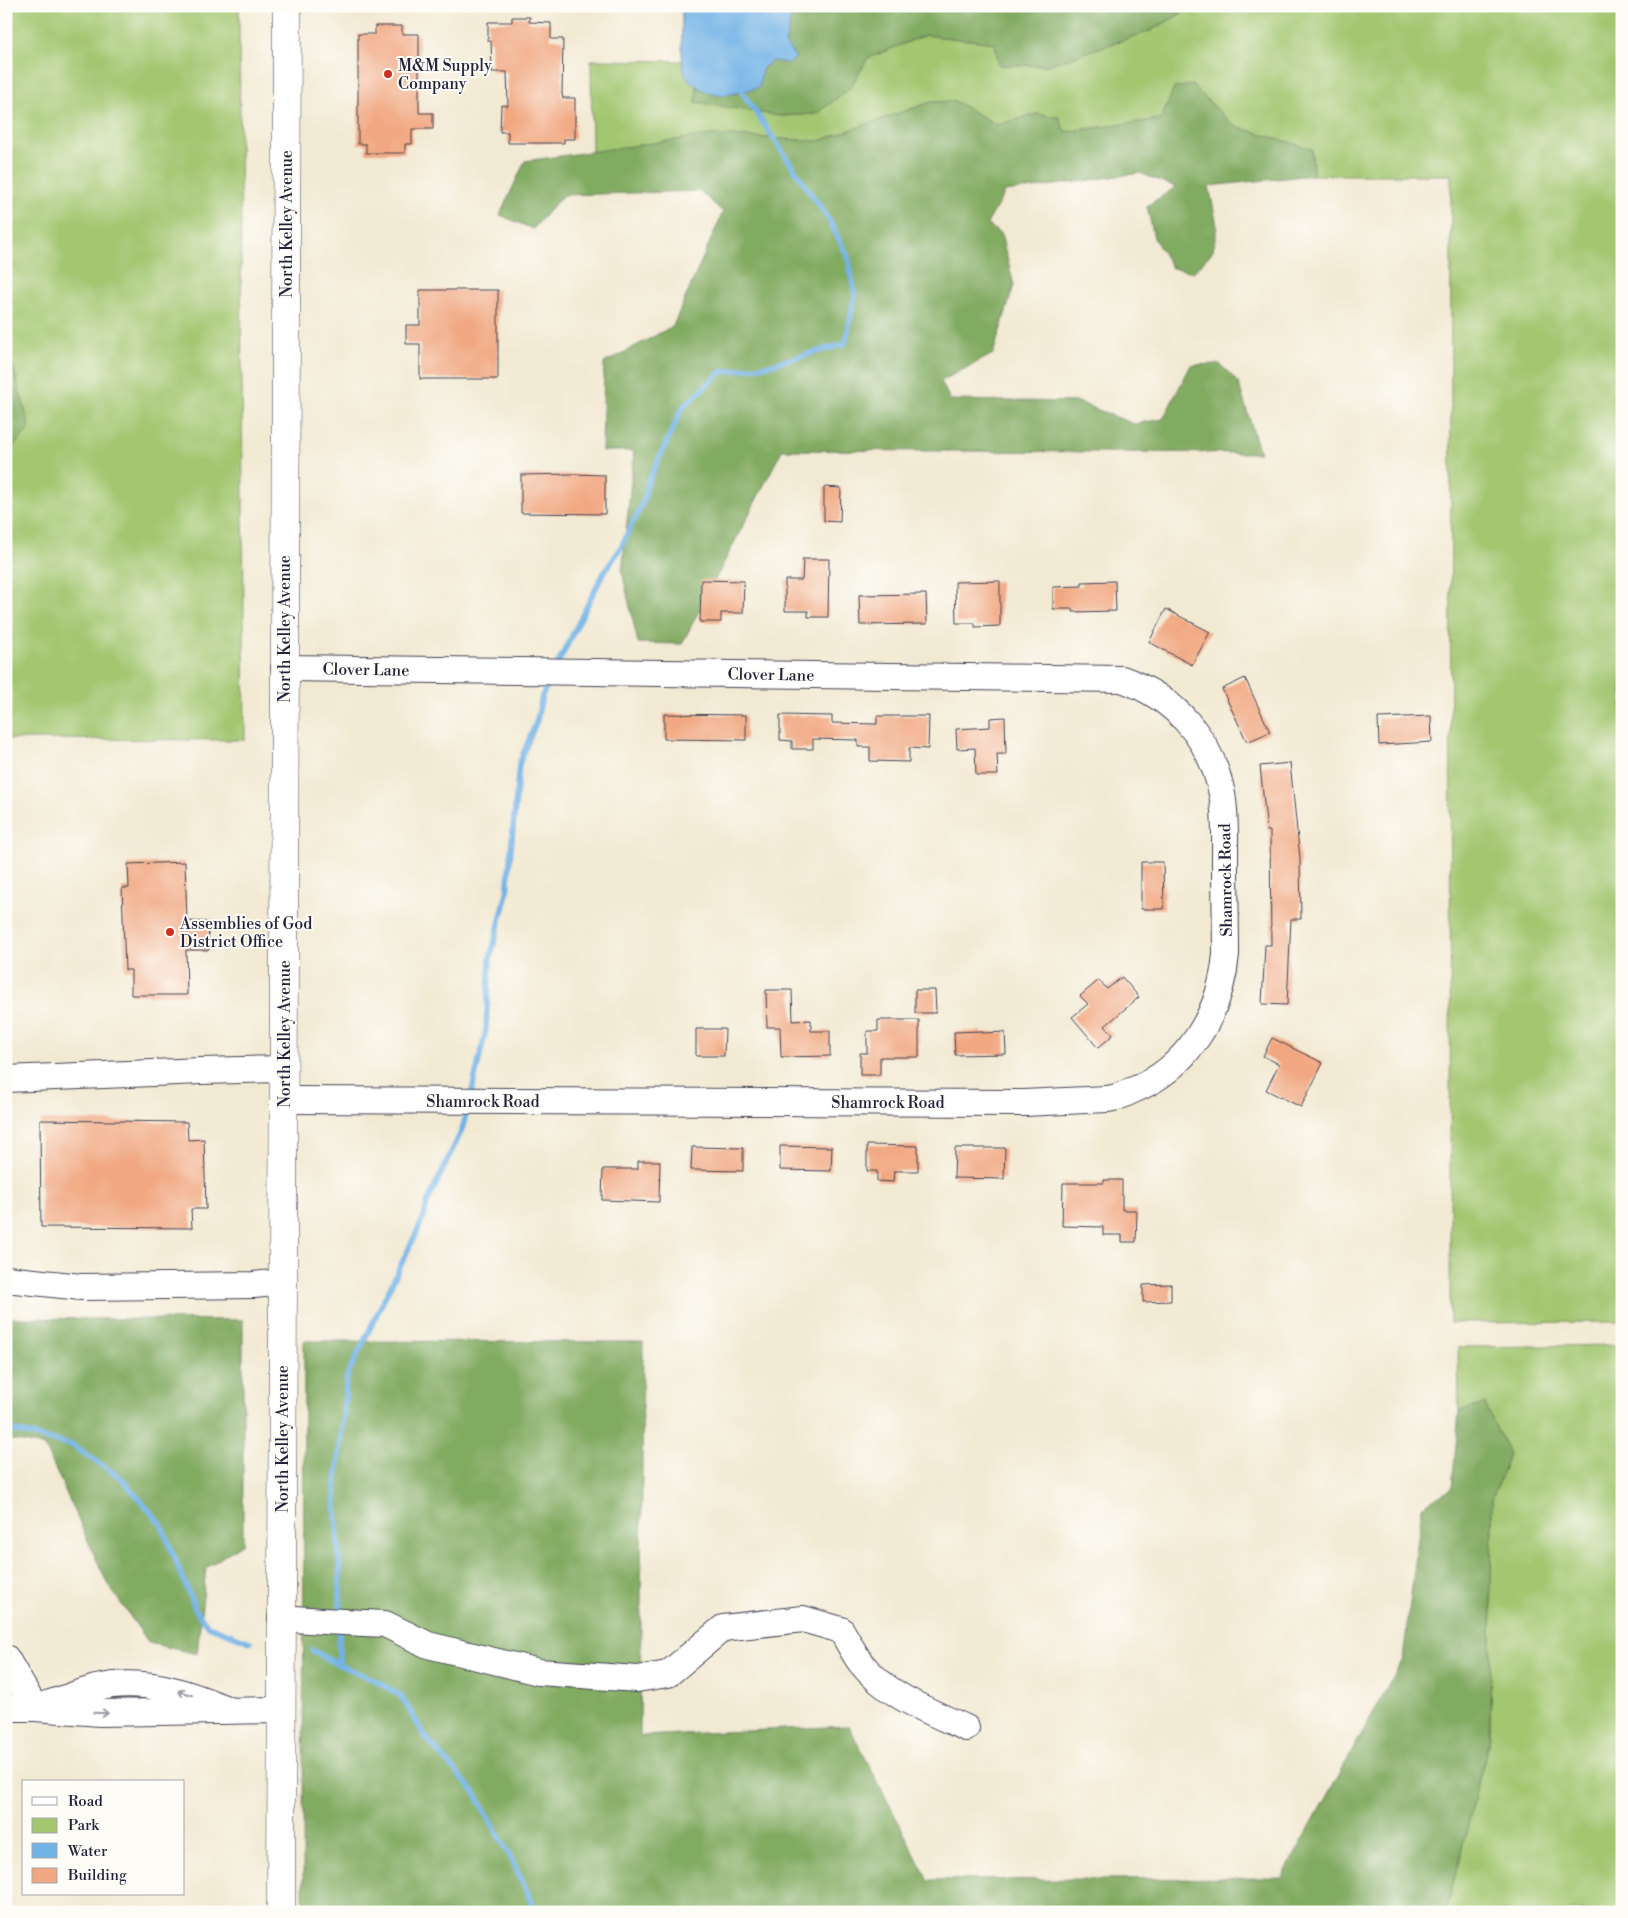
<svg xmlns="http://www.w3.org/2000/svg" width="1628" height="1918" viewBox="0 0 1628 1918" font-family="'Libre Bodoni',serif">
<rect width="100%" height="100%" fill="#fdfcf7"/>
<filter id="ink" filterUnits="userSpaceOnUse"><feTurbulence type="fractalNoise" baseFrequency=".02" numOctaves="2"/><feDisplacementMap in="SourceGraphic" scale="10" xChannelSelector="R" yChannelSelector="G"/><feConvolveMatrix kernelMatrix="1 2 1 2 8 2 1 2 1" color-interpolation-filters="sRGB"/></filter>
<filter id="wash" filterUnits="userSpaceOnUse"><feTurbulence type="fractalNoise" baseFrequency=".0096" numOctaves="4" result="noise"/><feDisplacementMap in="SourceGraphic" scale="20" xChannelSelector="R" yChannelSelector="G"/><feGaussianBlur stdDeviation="1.12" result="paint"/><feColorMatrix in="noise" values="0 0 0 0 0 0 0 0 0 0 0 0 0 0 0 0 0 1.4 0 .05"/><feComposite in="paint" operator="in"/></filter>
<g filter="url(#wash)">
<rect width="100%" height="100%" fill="#f2e9d2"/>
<!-- green -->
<path fill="#a3c66f" stroke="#627455" d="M 6,6 L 239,6 L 245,740 L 6,739 L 6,454 L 30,428 L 6,342 Z
M 1190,6 L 1622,6 L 1622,1322 L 1450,1323 L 1451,175 L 1313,175 L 1312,149 L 1234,126 L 1192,85 L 1174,89 L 1161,119 L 1064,132 L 1058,117 L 1037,114 L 997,125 L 954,101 L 931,102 L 819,141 L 711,135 L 592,152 L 591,60 L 683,61 L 685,74 L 697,87 L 696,102 L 780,116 L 816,114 L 850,88 L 868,58 L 926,35 L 995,43 L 999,65 L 1047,65 L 1150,31 L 1189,9 Z
M 1622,1345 L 1622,1912 L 1446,1912 L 1490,1736 L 1492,1499 L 1509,1454 L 1485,1405 L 1459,1411 L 1458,1347 Z"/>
<!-- forest -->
<path fill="#82ab62" stroke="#52664e" d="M 794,6 L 1190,6 L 1189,9 L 1150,31 L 1048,65 L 999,65 L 995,43 L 925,35 L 868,58 L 850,88 L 816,114 L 780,116 L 696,102 L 697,87 L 719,96 L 762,69 L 772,61 L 789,63 L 796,58 L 785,43 Z
M 1192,85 L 1234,126 L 1312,149 L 1313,175 L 1209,186 L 1217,226 L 1213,251 L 1194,272 L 1172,268 L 1154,238 L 1147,206 L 1176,187 L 1140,173 L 1005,192 L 987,224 L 1001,234 L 1014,285 L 993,354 L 941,381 L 950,400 L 1078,402 L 1134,424 L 1163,419 L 1191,365 L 1220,364 L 1238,382 L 1260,453 L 782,450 L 682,644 L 638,643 L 622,571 L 634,451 L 602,451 L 604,363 L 673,326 L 723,212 L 700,191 L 563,195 L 533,229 L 500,215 L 525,161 L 711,135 L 819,141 L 931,102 L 954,101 L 997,125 L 1037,114 L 1059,117 L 1065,132 L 1161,119 L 1174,88 Z
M 6,342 L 30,428 L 6,454 Z
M 6,1318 L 243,1320 L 243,1543 L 206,1568 L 197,1654 L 149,1643 L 108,1585 L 45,1446 L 6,1439 Z
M 304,1341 L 643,1342 L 640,1736 L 849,1726 L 928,1880 L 1282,1878 L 1403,1659 L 1422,1507 L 1452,1488 L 1459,1411 L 1485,1404 L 1509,1454 L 1492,1499 L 1490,1736 L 1446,1912 L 303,1912 Z"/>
<!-- water -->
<path fill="#72b3e6" stroke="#4a6a90" d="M 680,6 L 794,6 L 785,43 L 796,58 L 789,63 L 772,61 L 762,69 L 759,87 C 747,90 734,95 721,95 C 711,96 689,84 685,74 C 680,62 682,26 682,11 Z"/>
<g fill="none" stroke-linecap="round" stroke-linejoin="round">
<!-- stream -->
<path stroke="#72b3e6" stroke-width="5.5" d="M 557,665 L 603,574 L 619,551 L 643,502 L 648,482 L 683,407 L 721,372 L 765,366 L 845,344 L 855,295 L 848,257 L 829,220 L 742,92 L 742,86
M 471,1095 L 486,1030 L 490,959 L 507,893 L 519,764 L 537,720 L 542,696 L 551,678
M 6,1429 L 72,1445 L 121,1478 L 161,1524 L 196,1611 L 208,1626 L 250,1642
M 340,1615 L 340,1574 L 335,1497 L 347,1376 L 424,1217 L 427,1203 L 462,1130 L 468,1107
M 312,1650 L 339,1665 L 373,1679 L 401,1696 L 426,1738 L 475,1793 L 509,1854 L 537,1912
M 339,1665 L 339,1629"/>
</g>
<g id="blocks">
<!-- building -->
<path fill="#f1a781" d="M 512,17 L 530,17 L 529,22 L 551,23 L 551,39 L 563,39 L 562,94 L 563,98 L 575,98 L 575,139 L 564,139 L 564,143 L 508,143 L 508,132 L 500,132 L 501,105 L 508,106 L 507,72 L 492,72 L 491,41 L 488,41 L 488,22 L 512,22 Z
M 375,26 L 402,26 L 402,34 L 419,34 L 419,113 L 433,113 L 433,129 L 412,129 L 412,144 L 405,144 L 405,153 L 366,153 L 366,144 L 358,144 L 358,34 L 375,34 Z
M 420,290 L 498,290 L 498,379 L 420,379 L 420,344 L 406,344 L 406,325 L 420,325 Z
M 572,474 L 605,475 L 605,514 L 521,513 L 521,475 Z
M 824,487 L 841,488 L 840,522 L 824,521 Z
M 803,559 L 829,559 L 828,617 L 808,617 L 808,611 L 785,611 L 785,580 L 802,580 Z
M 701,580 L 744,581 L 743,613 L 721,613 L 721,622 L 700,622 Z
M 1000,581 L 1000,626 L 975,627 L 975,623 L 956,623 L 955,582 Z
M 1115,581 L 1116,611 L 1073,612 L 1073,609 L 1053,609 L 1053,587 L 1082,586 L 1082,582 Z
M 926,594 L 927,624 L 860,625 L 859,595 Z
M 1166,609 L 1210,632 L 1192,665 L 1149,642 Z
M 1245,678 L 1270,732 L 1247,742 L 1222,689 Z
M 664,714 L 746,715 L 746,740 L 664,739 Z
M 780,715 L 832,716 L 832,723 L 877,724 L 877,716 L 929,716 L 928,749 L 909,748 L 909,762 L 870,761 L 870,747 L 858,747 L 858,740 L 813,739 L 813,749 L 792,749 L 792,741 L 780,740 Z
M 1431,716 L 1432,742 L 1379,745 L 1378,718 Z
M 1005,717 L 1006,754 L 997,754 L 998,775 L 976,775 L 975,748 L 957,749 L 956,729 L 990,727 L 990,718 Z
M 1290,763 L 1300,859 L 1301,919 L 1291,919 L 1287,1005 L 1262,1004 L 1265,945 L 1271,945 L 1270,831 L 1267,831 L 1260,766 Z
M 185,862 L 187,921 L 208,922 L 209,950 L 186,950 L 187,995 L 131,995 L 131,970 L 125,970 L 122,888 L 129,888 L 128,864 Z
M 1141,862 L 1163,862 L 1164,909 L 1141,909 Z
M 1122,977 L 1139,997 L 1105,1026 L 1113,1035 L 1098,1048 L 1072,1017 L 1088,1004 L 1080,996 L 1099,980 L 1107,989 Z
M 766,990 L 792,990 L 793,1021 L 811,1020 L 811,1031 L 830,1031 L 830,1056 L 781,1057 L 780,1027 L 767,1027 Z
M 915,990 L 935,990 L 936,1013 L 915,1013 Z
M 878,1020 L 919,1020 L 919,1057 L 880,1057 L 880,1075 L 860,1075 L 860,1053 L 867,1053 L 867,1031 L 878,1031 Z
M 696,1029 L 725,1029 L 724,1056 L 696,1056 Z
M 982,1031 L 982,1033 L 1005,1032 L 1006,1054 L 955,1055 L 954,1032 Z
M 1272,1038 L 1323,1063 L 1301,1107 L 1266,1090 L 1279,1064 L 1263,1056 Z
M 40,1120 L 187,1122 L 188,1140 L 204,1139 L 206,1209 L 191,1209 L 192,1228 L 41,1227 Z
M 867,1145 L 918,1146 L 918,1171 L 894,1171 L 893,1182 L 877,1181 L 877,1171 L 867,1171 Z
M 780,1146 L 832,1147 L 831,1171 L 780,1170 Z
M 692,1147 L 743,1148 L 743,1171 L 691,1170 Z
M 955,1148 L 1005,1148 L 1004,1179 L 954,1178 Z
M 638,1161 L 660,1161 L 659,1202 L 602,1200 L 603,1169 L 638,1169 Z
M 1104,1180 L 1122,1180 L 1122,1210 L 1137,1210 L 1136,1242 L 1122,1242 L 1122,1235 L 1103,1235 L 1103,1227 L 1062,1226 L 1063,1183 L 1104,1183 Z
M 1171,1284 L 1171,1301 L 1143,1302 L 1143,1285 Z"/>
</g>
</g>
<g filter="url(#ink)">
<use href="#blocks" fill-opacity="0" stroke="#414052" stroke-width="1"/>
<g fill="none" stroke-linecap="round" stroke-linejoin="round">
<!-- minor casing -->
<g stroke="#414052" stroke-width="28">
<path id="minor" d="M 6,1079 L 201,1071 L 284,1069
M 284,1100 L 1024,1103 C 1045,1102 1065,1101 1086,1100 C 1095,1099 1104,1100 1113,1098 C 1119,1097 1125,1094 1131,1091 C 1188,1069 1221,1013 1226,954 C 1226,923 1225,893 1225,862 C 1225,840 1226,816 1222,794 C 1211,738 1175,698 1122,679 L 284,668
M 6,1279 L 81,1287 L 254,1285 L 282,1282
M 281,1618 L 323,1621 L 385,1624 L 428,1645 L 539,1672 L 637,1679 L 668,1674 L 723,1628 L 803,1619 L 841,1630 C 848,1641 854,1654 861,1663 C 887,1696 929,1711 966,1728
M 6,1658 L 35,1708
M 47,1704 C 63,1699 79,1693 96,1688 C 141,1677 183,1691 224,1708
M 6,1708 L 35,1708 L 100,1713 L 281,1710"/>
</g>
<!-- major casing -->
<g stroke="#414052" stroke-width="29">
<path id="major" d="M 281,1912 L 287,6"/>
</g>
<!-- minor -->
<use href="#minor" stroke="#fff" stroke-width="26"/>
<!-- major -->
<use href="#major" stroke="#fff" stroke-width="28"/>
</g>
<!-- one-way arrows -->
<defs><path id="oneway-shaft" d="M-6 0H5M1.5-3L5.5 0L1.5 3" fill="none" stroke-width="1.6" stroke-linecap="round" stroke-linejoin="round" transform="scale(1.25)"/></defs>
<g stroke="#9c9ca7">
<use href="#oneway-shaft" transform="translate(185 1693) rotate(-163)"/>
<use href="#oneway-shaft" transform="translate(101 1713) rotate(2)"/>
</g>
</g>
<!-- markers -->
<g fill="#c8321e" stroke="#fdfcf7" stroke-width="2">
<circle cx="388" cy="74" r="5"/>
<circle cx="170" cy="932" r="5"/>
</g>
<g text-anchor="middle" stroke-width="4" stroke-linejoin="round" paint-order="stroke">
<!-- poi labels -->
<g font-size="16" fill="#22223b" stroke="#fdfcf7" text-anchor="start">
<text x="398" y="71">M&amp;M Supply<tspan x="398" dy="18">Company</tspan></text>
<text x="180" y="929">Assemblies of God<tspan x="180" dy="18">District Office</tspan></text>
</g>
<!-- street labels -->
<g font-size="16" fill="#22223b" stroke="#fdfcf7">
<text transform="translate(286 224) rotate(-90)" y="6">North Kelley Avenue</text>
<text transform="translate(284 629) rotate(-90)" y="6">North Kelley Avenue</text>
<text transform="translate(366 669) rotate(1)" y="6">Clover Lane</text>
<text transform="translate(771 674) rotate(1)" y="6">Clover Lane</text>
<text transform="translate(1225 880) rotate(-91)" y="6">Shamrock Road</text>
<text transform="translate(284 1034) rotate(-90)" y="6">North Kelley Avenue</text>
<text x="483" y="1107">Shamrock Road</text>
<text x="888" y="1108">Shamrock Road</text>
<text transform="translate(282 1439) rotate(-90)" y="6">North Kelley Avenue</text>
</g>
</g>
<!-- margin -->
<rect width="1628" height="1918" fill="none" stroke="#fdfcf7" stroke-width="25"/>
<!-- legend -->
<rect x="22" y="1780" width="162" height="115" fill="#fdfcf7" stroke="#a5a5ac"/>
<rect x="32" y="1797" width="25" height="8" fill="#ffffff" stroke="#a5a5ac"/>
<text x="68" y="1806" font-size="15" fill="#22223b">Road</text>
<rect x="32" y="1818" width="25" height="15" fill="#a3c66f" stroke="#a5a5ac"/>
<text x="68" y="1830" font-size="15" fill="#22223b">Park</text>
<rect x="32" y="1843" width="25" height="15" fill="#72b3e6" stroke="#a5a5ac"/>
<text x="68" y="1856" font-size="15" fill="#22223b">Water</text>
<rect x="32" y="1868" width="25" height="15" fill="#f1a781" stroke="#a5a5ac"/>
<text x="68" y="1880" font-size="15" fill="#22223b">Building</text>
</svg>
